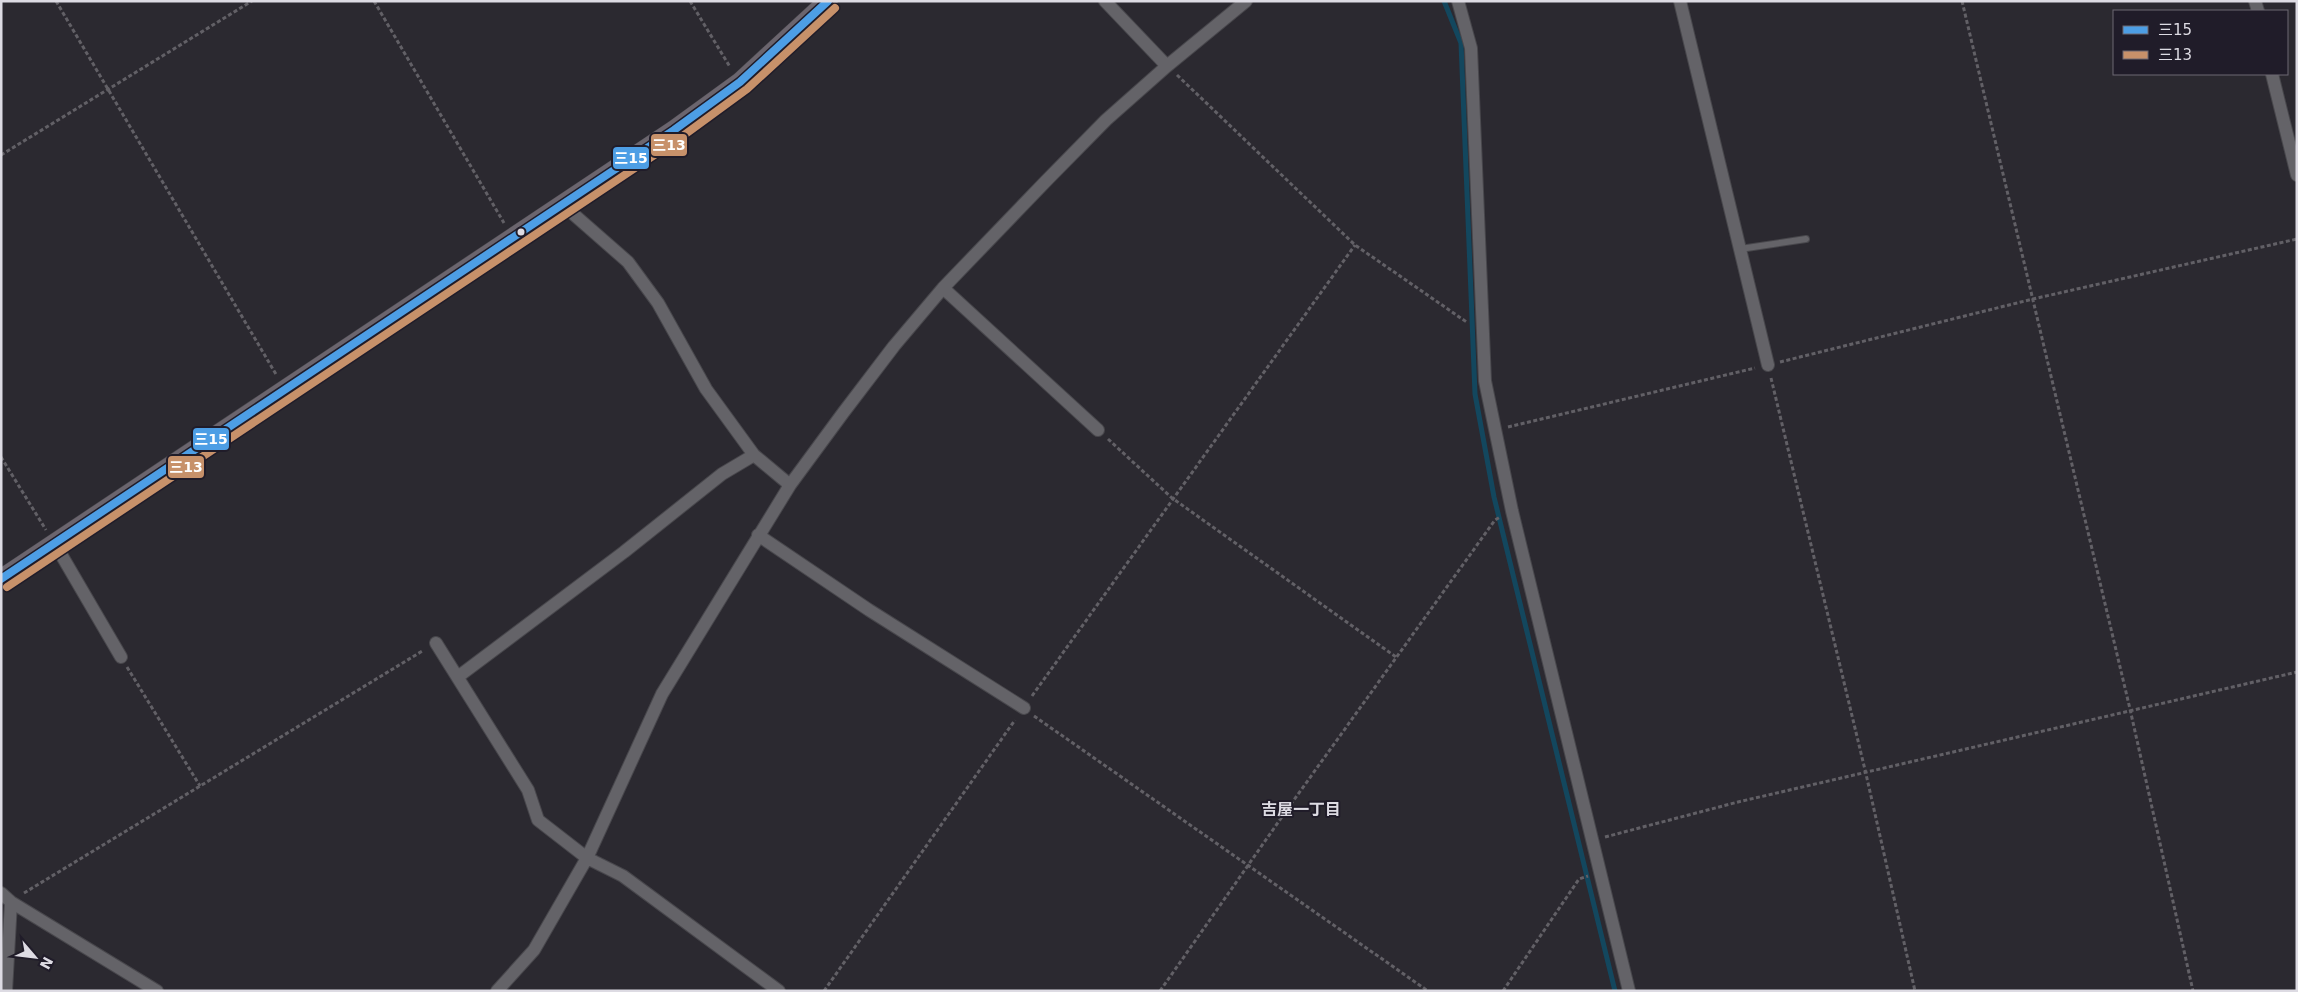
<svg xmlns="http://www.w3.org/2000/svg" width="2298" height="992" viewBox="0 0 2298 992" font-family="'DejaVu Sans','Noto Sans JP',sans-serif">
<rect width="100%" height="100%" fill="#2b2930"/>
<g fill="none" stroke-linecap="round" stroke-linejoin="round">
<!-- stream -->
<path stroke="#13475e" stroke-width="5" d="M 1444,1 L 1461,43 L 1475,394 L 1494,497 L 1615,991"/>
<!-- service casing -->
<g stroke="#48474c" stroke-width="8">
<path id="service" d="M 1740,249 L 1806,239"/>
</g>
<!-- minor casing -->
<g stroke="#48474c" stroke-width="14">
<path id="minor" d="M 1105,1 L 1167,66
M 1458,1 L 1471,48 L 1485,381 L 1512,511 L 1629,991
M 1680,1 L 1768,365
M 2255,1 L 2258,11
M 2272,74 L 2297,175
M 563,205 L 628,262 L 658,303 L 706,389 L 754,455 L 790,485
M 943,288 L 1098,430
M 758,535 L 869,610 L 1024,708
M 55,544 L 121,657
M 436,643 L 528,790 L 538,820 L 587,858 L 623,876 L 779,991
M 459,676 L 624,552 L 722,474 L 754,455
M 1,893 L 11,902 L 157,991
M 6,991 L 11,902
M 497,991 L 534,950 L 587,858 L 662,694 L 790,485 L 843,413 L 894,346 L 943,288 L 1046,181 L 1106,120 L 1167,66 L 1246,1"/>
</g>
<!-- secondary casing -->
<g stroke="#48474c" stroke-width="20">
<path id="secondary" d="M 1,579 L 674,130 L 740,82 L 828,1"/>
</g>
<!-- path -->
<path stroke="#626066" stroke-width="3" stroke-dasharray="4 2.5" stroke-linecap="butt" d="M 56,1 L 277,376
M 374,1 L 504,223
M 690,1 L 730,67
M 1962,1 L 2130,709 L 2193,991
M 1177,75 L 1355,245 L 1468,323
M 1,155 L 252,1
M 1780,362 L 2033,299 L 2297,239
M 1771,378 L 1866,774 L 1915,991
M 1508,427 L 1755,368
M 1108,439 L 1172,498 L 1396,657
M 1,457 L 46,530
M 127,667 L 200,786
M 1032,696 L 1355,245
M 1034,716 L 1428,991
M 1605,837 L 1738,802 L 2297,672
M 24,893 L 424,650
M 824,991 L 1015,720
M 1160,991 L 1291,804 L 1495,520 L 1500,517
M 1503,991 L 1579,879 L 1588,876"/>
<!-- service -->
<use href="#service" stroke="#646368" stroke-width="6"/>
<!-- minor -->
<use href="#minor" stroke="#646368" stroke-width="12"/>
<!-- secondary -->
<use href="#secondary" stroke="#6b656e" stroke-width="19"/>
<!-- bus-1 casing -->
<g stroke="#201c29" stroke-width="11">
<path id="bus-1" d="M 1,579 L 674,130 L 740,82 L 828,1"/>
</g>
<!-- bus-2 casing -->
<g stroke="#201c29" stroke-width="11">
<path id="bus-2" d="M 7,587 L 680,138 L 747,89 L 835,8"/>
</g>
<!-- bus-1 -->
<use href="#bus-1" stroke="#4d9ee5" stroke-width="8"/>
<!-- bus-2 -->
<use href="#bus-2" stroke="#c7916a" stroke-width="8"/>
</g>
<!-- markers -->
<circle fill="#dddbe3" stroke="#201c29" stroke-width="2" cx="521" cy="232" r="4.5"/>
<g text-anchor="middle" stroke-width="4" stroke-linejoin="round" paint-order="stroke">
<!-- neighbourhood labels -->
<g font-size="16" font-weight="bold" fill="#dddbe3" stroke="#201c29">
<text x="1301" y="815">吉屋一丁目</text>
</g>
</g>
<g stroke="#201c29" stroke-width="2">
<rect x="650" y="133" width="38" height="24" rx="5" fill="#c7916a"/>
<rect x="612" y="146" width="38" height="24" rx="5" fill="#4d9ee5"/>
<rect x="192" y="427" width="38" height="24" rx="5" fill="#4d9ee5"/>
<rect x="167" y="455" width="38" height="24" rx="5" fill="#c7916a"/>
</g>
<g font-size="14" text-anchor="middle" font-weight="bold" fill="#fff">
<text x="669" y="150">三13</text>
<text x="631" y="163">三15</text>
<text x="211" y="444">三15</text>
<text x="186" y="472">三13</text>
</g>
<!-- border -->
<rect width="2298" height="992" fill="none" stroke="#dddbe3" stroke-width="5"/>
<!-- legend -->
<rect x="2113" y="10" width="175" height="65" fill="#201c29" stroke="#6c6873"/>
<rect x="2123" y="26" width="25" height="8" fill="#4d9ee5" stroke="#6c6873"/>
<text x="2158" y="35" font-size="15" fill="#dddbe3">三15</text>
<rect x="2123" y="51" width="25" height="8" fill="#c7916a" stroke="#6c6873"/>
<text x="2158" y="60" font-size="15" fill="#dddbe3">三13</text>
<!-- north arrow -->
<g transform="translate(35 957) rotate(118)" stroke="#201c29" stroke-width="4" paint-order="stroke">
<path d="M0-4L9 19L0 12L-9 19Z" fill="#dddbe3"/>
<text y="-8" font-size="14" font-weight="bold" text-anchor="middle" fill="#dddbe3">N</text>
</g>
</svg>
